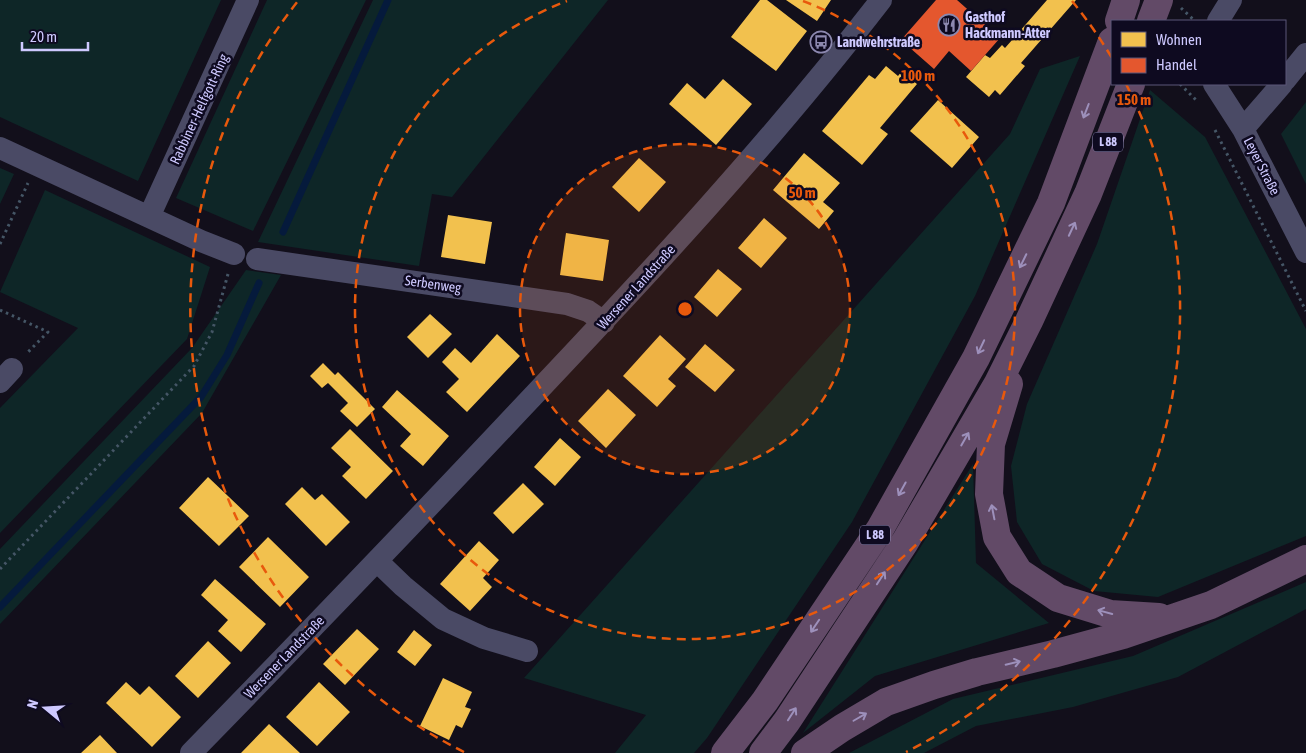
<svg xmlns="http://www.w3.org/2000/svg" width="1306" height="753" viewBox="0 0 1306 753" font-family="'Asap Condensed',sans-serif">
<rect width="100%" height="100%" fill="#120f1b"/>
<!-- green -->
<path fill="#0e2627" d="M 0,0 L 221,0 L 138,181 L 0,117 Z
M 267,0 L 366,0 L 253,231 L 176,198 Z
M 373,0 L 608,0 L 452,197 L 432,194 L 419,266 L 258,242 Z
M 1080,56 L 975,296 L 852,522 L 707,738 L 694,753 L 615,753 L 646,715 L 524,678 L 1010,134 L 1040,69 Z
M 1150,90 L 1205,137 L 1306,329 L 1306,536 L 1158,597 L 1094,591 L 1042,564 L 1017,522 L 1011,466 L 1027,404 L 1097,244 Z
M 1306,102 L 1306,184 L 1281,134 Z
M 0,168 L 14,174 L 0,204 Z
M 45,190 L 210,267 L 187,339 L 0,533 L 0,408 L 78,328 L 0,292 Z
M 246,270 L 281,275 L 202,413 L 0,624 L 0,549 L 192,348 Z
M 973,464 L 976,563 L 1049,623 L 875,676 L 803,733 Z
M 1306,582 L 1306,609 L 1178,677 L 1073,707 L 976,726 L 924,753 L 849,753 L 953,699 L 1133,656 Z"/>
<!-- homes -->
<path fill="#f2c14e" d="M 760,0 L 767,0 L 807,31 L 776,71 L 731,37 Z
M 786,0 L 831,0 L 817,21 Z
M 1047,0 L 1076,0 L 1021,63 L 1025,66 L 1000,95 L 995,90 L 989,97 L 966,77 L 985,55 L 990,58 L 1002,45 L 1005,48 Z
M 886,66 L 898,76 L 902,71 L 917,84 L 880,128 L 888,134 L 862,165 L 822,131 L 869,75 L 875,79 Z
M 723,79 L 752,104 L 716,145 L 669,104 L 687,83 L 705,99 Z
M 938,100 L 979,137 L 952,168 L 910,131 Z
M 804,153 L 840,183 L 823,202 L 834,211 L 819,229 L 773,190 Z
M 639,158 L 666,182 L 639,212 L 612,187 Z
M 448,215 L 492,222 L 485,264 L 441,257 Z
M 764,218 L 787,238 L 761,268 L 738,248 Z
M 566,233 L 609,240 L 603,281 L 560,275 Z
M 718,269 L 742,289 L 717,317 L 694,297 Z
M 430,314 L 452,334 L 428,358 L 407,337 Z
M 497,334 L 520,356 L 467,412 L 446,392 L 459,379 L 442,362 L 455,348 L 471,363 Z
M 660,335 L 686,359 L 668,379 L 676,386 L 657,407 L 623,376 Z
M 705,344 L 735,370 L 715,392 L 685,367 Z
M 323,363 L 335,375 L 338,372 L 375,409 L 357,427 L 340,411 L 348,403 L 328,383 L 322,388 L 310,376 Z
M 608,389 L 636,415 L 606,448 L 578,421 Z
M 397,390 L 449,436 L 423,466 L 400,446 L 411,434 L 382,407 Z
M 350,429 L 393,471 L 366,499 L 342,476 L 351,467 L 331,448 Z
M 560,438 L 581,457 L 555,486 L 534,467 Z
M 208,477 L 249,516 L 219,546 L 179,508 Z
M 523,483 L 544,504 L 513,534 L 493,513 Z
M 302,487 L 315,500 L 322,494 L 350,522 L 326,546 L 285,504 Z
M 268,537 L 309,577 L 280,607 L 239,567 Z
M 479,541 L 499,560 L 483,578 L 492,587 L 470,611 L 440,584 Z
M 215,579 L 266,624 L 241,652 L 218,631 L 228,620 L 201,595 Z
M 357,629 L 379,649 L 345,685 L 323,664 Z
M 414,630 L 432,645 L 415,666 L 397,652 Z
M 208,641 L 231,663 L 198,698 L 175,676 Z
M 443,678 L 472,692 L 465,707 L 471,709 L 462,728 L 456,725 L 449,740 L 420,726 Z
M 126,682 L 140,695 L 149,686 L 181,717 L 152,747 L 106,703 Z
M 319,682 L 350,712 L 317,746 L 286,717 Z
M 269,724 L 300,753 L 241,753 Z
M 100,735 L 117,753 L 81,753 Z"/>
<!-- shops -->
<path fill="#e4572e" d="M 936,0 L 957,0 L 1000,38 L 971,71 L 949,51 L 934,69 L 901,40 Z"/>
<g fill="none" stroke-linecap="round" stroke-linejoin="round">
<!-- stream -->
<path stroke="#051a3c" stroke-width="7" d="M 283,232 L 388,0
M 0,607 L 201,397 L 227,355 L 259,283"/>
<!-- path -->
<path stroke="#455666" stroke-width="3" stroke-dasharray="2.5 4" stroke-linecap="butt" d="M 1181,8 L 1195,21
M 1180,84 L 1197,101
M 1215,130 L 1306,311
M 0,244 L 28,183
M 0,310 L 48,332 L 26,354
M 0,569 L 194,366 L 212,332 L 228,274"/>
<!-- minor -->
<path stroke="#4a4a65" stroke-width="22" d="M 1218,21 L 1231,0
M 1285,80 L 1306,54
M 1214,84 L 1243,129 L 1306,252
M 1243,129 L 1282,84
M 0,148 L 201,241 L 234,254
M 149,217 L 248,0
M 257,259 L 567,304 L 588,311 L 604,322
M 0,382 L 12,369
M 377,561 L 403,586 L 443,619 L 484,638 L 527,651
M 191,753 C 301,640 410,527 518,412 C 644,279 769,145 881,0"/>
<!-- highway -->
<path stroke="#624a67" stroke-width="28" d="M 1009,384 L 991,444 L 989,494 L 997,537 L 1019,572 L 1058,598 L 1110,614 L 1159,617
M 725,753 L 765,701 L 880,529 L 976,358 L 1051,203 L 1112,41
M 763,753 L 787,721 L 905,542 L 998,383 L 1029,321 L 1088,194 L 1131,84
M 805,753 L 842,728 L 886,702 L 934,685 L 977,672 L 1053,654 L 1123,635 L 1211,605 L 1306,559"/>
<!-- highway-bridge -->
<path stroke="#624a67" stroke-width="28" d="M 1119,21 L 1126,0
M 1151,21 L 1159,0"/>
</g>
<!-- one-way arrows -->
<defs><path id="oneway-shaft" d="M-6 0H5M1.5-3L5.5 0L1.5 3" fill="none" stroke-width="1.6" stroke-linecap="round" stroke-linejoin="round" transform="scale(1.25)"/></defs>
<g stroke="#9d90bb">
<use href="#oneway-shaft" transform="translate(1086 111) rotate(111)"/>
<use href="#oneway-shaft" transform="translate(1072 229) rotate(-65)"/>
<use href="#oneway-shaft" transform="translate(1023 261) rotate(116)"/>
<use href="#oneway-shaft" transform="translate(981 347) rotate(115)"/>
<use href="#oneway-shaft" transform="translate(965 439) rotate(-60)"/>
<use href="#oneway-shaft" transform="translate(902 489) rotate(119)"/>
<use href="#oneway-shaft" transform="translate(993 512) rotate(-101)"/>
<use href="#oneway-shaft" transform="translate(881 578) rotate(-57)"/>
<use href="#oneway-shaft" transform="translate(1105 612) rotate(-165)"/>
<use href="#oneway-shaft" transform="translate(815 626) rotate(124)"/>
<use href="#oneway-shaft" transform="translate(1013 663) rotate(-13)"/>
<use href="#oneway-shaft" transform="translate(792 714) rotate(-57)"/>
<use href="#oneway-shaft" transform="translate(860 717) rotate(-30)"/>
</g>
<!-- distance rings -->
<circle cx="685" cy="309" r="165" fill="#e8590c" fill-opacity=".12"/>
<g fill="none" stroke="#e8590c" stroke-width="2.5" stroke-dasharray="9 6">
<circle cx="685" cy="309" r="165"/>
<path d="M803 1A330 330 0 1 1 567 1"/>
<path d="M464 752A495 495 0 0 1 298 1M1072 1A495 495 0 0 1 1112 58M1126 84A495 495 0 0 1 906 752"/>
</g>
<!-- icons -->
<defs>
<g id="restaurant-ring" transform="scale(1.125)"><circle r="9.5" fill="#0e0a20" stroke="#8c88af" stroke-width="1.5"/><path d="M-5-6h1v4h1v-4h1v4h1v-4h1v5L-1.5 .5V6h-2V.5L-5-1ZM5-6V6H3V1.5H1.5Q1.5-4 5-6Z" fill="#8c88af"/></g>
<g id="bus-ring" transform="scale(1.125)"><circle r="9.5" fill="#0e0a20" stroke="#8c88af" stroke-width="1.5"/><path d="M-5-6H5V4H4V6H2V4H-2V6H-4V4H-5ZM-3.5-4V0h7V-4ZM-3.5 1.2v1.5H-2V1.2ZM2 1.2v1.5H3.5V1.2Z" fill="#8c88af"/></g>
</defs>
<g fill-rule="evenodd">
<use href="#restaurant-ring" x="949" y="25"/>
<use href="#bus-ring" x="821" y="42"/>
</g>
<g text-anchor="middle" stroke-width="5" stroke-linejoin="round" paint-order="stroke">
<!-- shield labels -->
<g fill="#0e0a20" stroke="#9490bc" stroke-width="1">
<rect x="1093" y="132.5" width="30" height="19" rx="4"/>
<rect x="860" y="525.5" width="30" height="19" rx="4"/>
</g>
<g font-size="12" font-weight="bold" fill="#cec9ff">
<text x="1108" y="146">L 88</text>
<text x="875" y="539">L 88</text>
</g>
<!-- poi labels -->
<g font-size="14" font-weight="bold" fill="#cec9ff" stroke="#0e0a20" text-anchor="start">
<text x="965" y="22">Gasthof<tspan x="965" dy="16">Hackmann-Atter</tspan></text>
<text x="837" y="47">Landwehrstraße</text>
</g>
<!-- street labels -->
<g font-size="14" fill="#cec9ff" stroke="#0e0a20">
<text transform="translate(199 109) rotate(-65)" y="5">Rabbiner-Helfgott-Ring</text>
<text transform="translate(1262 166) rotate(63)" y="5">Leyer Straße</text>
<text transform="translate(433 284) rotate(8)" y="5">Serbenweg</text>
<text transform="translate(636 287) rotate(-48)" y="5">Wersener Landstraße</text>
<text transform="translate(284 657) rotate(-46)" y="5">Wersener Landstraße</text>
</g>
</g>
<circle cx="685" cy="309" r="8" fill="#e8590c" stroke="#0e0a20" stroke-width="2.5"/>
<g font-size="15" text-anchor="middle" font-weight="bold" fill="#e8590c" stroke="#0e0a20" stroke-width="5" stroke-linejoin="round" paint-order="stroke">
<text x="918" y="81">100 m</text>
<text x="1134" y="105">150 m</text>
<text x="802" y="198">50 m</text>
</g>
<!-- legend -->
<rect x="1111" y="20" width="175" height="65" fill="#0e0a20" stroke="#5b5679"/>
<rect x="1121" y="32" width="25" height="15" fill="#f2c14e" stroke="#5b5679"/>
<text x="1156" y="45" font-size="15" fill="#cec9ff">Wohnen</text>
<rect x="1121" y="58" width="25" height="15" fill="#e4572e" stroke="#5b5679"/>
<text x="1156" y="70" font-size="15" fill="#cec9ff">Handel</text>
<!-- north arrow -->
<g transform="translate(45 708) rotate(288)" stroke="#0e0a20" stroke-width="4" paint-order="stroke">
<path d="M0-4L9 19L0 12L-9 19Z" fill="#cec9ff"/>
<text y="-8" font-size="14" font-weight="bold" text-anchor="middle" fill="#cec9ff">N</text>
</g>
<!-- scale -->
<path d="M22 42v8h66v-8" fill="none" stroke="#cec9ff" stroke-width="2.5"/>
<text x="30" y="42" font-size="15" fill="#cec9ff" stroke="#0e0a20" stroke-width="4" paint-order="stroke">20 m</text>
</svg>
